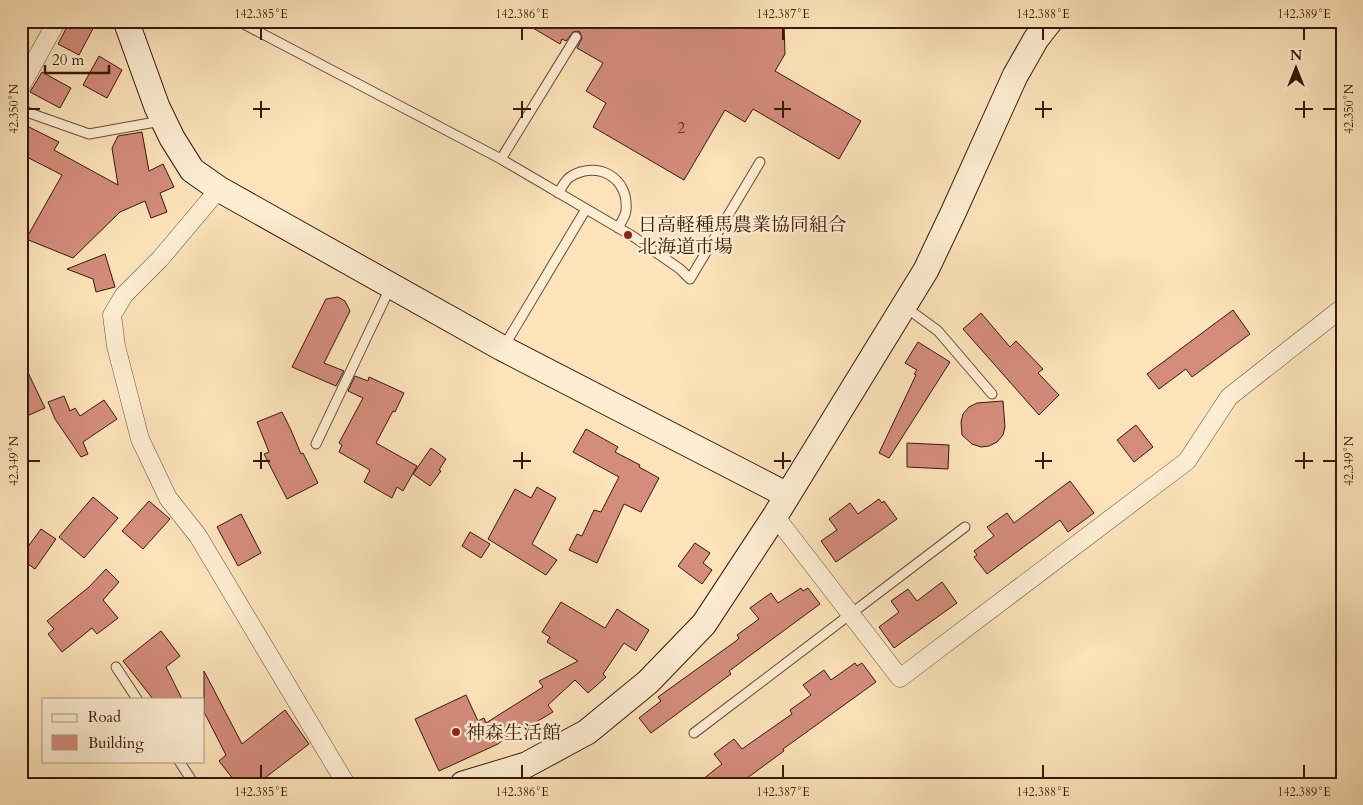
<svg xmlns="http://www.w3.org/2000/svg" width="1363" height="805" viewBox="0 0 1363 805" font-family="Cardo,'Noto Serif JP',serif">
<rect width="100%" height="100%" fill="#fce3b9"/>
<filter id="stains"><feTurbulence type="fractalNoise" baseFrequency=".004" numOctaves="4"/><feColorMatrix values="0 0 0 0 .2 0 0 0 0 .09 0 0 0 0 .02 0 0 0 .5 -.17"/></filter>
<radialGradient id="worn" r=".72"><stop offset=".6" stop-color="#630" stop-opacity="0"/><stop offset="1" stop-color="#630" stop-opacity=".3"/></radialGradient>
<!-- building -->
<path fill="#d48c7d" stroke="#38180c" d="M 70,21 L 97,21 L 79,55 L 58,44 Z
M 521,21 L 784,21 L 785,54 L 775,71 L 861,121 L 839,159 L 753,109 L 745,122 L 725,110 L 684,180 L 593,127 L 606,103 L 586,91 L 603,63 L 577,48 L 582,38 L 580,32 L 577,31 L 573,32 L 566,41 L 562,39 L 560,44 Z
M 99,56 L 122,70 L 107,98 L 83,85 Z
M 42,72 L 71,88 L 60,108 L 30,92 Z
M 21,123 L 59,142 L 54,150 L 118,185 L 112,148 L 118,136 L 142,132 L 149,171 L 163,164 L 174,187 L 160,193 L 167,212 L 151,218 L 145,201 L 120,212 L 73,258 L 26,239 L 62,175 L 21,154 Z
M 105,254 L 115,287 L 96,292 L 93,279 L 67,269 Z
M 338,297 L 345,301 L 350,311 L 324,363 L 344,371 L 336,386 L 292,367 L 326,299 Z
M 1233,310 L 1250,334 L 1192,377 L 1186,369 L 1159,389 L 1147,374 Z
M 981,313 L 1010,347 L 1016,341 L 1043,369 L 1038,373 L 1059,395 L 1039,415 L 963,329 Z
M 918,342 L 950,362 L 889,458 L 879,453 L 916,375 L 914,374 L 917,370 L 905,363 Z
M 21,358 L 45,408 L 27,416 L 21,404 Z
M 355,376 L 368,381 L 369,377 L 404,393 L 395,412 L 393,411 L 376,443 L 417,466 L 403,491 L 397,487 L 392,498 L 364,482 L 370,470 L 339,452 L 342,445 L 339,443 L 363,398 L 348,391 Z
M 64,396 L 70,411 L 75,408 L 80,416 L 104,400 L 117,419 L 83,442 L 88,454 L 81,457 L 55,419 L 48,402 Z
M 1003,401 L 1005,427 L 1003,435 L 997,442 L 989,446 L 981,447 L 972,444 L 962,435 L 961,422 L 963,414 L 969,407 L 977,403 Z
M 282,412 L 291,430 L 301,454 L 303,453 L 318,483 L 287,499 L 264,454 L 269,452 L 257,422 Z
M 1136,425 L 1153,447 L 1134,462 L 1117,440 Z
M 586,429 L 618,447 L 615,452 L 640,465 L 639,467 L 659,478 L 641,512 L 624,504 L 597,563 L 569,550 L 577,534 L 582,536 L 594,510 L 601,512 L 619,477 L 573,452 Z
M 907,443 L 949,445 L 948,469 L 907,467 Z
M 431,448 L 446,459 L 439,470 L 441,471 L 430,486 L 413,474 Z
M 1070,481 L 1094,513 L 1068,532 L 1060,520 L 987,574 L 974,557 L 977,555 L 974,551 L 994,536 L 987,527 L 1007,513 L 1014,523 Z
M 537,487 L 556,498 L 532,544 L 557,560 L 546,575 L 488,539 L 515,489 L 531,498 Z
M 93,497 L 118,518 L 84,558 L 59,537 Z
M 879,499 L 882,503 L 884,501 L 897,519 L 836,562 L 821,541 L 837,530 L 829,519 L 850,503 L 858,514 Z
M 149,501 L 170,519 L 143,549 L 122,531 Z
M 241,514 L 261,553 L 238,566 L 217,527 Z
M 41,529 L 56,539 L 35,569 L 21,559 L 21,556 Z
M 470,532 L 490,544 L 481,558 L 462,546 Z
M 695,543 L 710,553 L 703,563 L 712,570 L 702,584 L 678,566 Z
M 106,569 L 119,582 L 103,600 L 118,618 L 97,634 L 92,628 L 62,652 L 48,634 L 54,629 L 47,621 L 89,587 Z
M 942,582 L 957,603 L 894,648 L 879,627 L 899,612 L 891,601 L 908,589 L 917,601 Z
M 801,588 L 803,591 L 808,588 L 820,604 L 729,671 L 731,674 L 651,733 L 639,718 L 661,701 L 658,697 L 736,641 L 739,638 L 737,635 L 759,619 L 750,608 L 771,593 L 778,603 Z
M 561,602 L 605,628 L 617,609 L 649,630 L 636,651 L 624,643 L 603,674 L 606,677 L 588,693 L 575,680 L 548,705 L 553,712 L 526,728 L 523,724 L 498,744 L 439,771 L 415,719 L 466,695 L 478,721 L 484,718 L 486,723 L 543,687 L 539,681 L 578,661 L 547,642 L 550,637 L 542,632 Z
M 161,631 L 180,656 L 166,667 L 182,699 L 153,699 L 123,661 Z
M 855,663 L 857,666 L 862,663 L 876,682 L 783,749 L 784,751 L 739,784 L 697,784 L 722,764 L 714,754 L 734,739 L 742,749 L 792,714 L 790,710 L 811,695 L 803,685 L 824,670 L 831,680 Z
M 204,671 L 242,744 L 285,710 L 309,744 L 257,784 L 237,784 L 219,761 L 226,755 L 204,712 Z"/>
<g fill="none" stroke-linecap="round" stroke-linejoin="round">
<!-- lane casing -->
<g stroke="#694b37" stroke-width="11">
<path id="lane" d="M 238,21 L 501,159 L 576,37
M 21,110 L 89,134 L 161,121
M 501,159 L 634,237 L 680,269 L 690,279 L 760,162
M 558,193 C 562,188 565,180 570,177 C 597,160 629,177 626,210 C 626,216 621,222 618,228
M 904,306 L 938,331 L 992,394
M 503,348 L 586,209
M 316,444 L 390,288
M 116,667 L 137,699
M 694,733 L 965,527
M 179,761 L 194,784"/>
</g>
<!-- street casing -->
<g stroke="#694b37" stroke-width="19">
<path id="street" d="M 21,86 L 57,21
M 219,189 L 160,259 L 124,295 L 112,315 L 116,346 L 140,439 L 168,498 L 198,536 L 346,784
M 775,516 L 900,678 L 1187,461 L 1229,397 L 1342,308"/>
</g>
<!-- secondary casing -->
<g stroke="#38180c" stroke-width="27">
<path id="secondary" d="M 126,21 L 157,107 L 172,138 L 192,170 L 219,189 L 502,348 L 787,495
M 463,784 L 526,765 L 587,732 L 648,682 L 704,624 L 775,516 L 926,270 L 953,213 L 1015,76 L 1036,39 L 1050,21"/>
</g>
<!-- lane -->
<use href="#lane" stroke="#fdedd2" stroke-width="9"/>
<!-- street -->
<use href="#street" stroke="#fdedd2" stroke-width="18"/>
<!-- secondary -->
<use href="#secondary" stroke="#fdedd2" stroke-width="25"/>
</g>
<!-- ticks -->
<path fill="none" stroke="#38180c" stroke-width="2" d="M 261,28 L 261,40M 522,28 L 522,40M 783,28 L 783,40M 1043,28 L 1043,40M 1304,28 L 1304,40M 261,101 L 261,118M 522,101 L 522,118M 783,101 L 783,118M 1043,101 L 1043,118M 1304,101 L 1304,118M 28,109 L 40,109M 253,109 L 270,109M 513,109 L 531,109M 774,109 L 791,109M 1035,109 L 1052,109M 1295,109 L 1313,109M 1323,109 L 1336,109M 261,452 L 261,469M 522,452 L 522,469M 783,452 L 783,469M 1043,452 L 1043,469M 1304,452 L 1304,469M 28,461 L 40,461M 253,461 L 270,461M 513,461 L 531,461M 774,461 L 791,461M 1035,461 L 1052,461M 1295,461 L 1313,461M 1323,461 L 1336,461M 261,765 L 261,778M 522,765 L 522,778M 783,765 L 783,778M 1043,765 L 1043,778M 1304,765 L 1304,778"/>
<!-- markers -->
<g fill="#8f2418" stroke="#fdedd2" stroke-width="2">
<circle cx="628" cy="235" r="5"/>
<circle cx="456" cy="732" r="5"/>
</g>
<g text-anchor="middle" stroke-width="5" stroke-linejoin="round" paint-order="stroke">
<!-- number labels -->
<g font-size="16" fill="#5f3528">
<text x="681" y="133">2</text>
</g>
<!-- poi labels -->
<g font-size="19" fill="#38180c" stroke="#fdedd2" text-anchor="start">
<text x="638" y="231">日高軽種馬農業協同組合<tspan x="638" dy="22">北海道市場</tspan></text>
<text x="466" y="739">神森生活館</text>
</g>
</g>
<!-- margin -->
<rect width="1363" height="805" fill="none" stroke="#fce3b9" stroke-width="55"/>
<!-- legend -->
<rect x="42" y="698" width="162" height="65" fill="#fdedd2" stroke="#ae9883"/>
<rect x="52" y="714" width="25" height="8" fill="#fdedd2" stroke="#ae9883"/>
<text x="88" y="722" font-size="15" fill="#38180c">Road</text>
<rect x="52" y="735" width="25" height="15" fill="#d48c7d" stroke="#ae9883"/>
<text x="88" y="748" font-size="15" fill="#38180c">Building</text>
<!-- north arrow -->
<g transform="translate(1296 68)" stroke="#fdedd2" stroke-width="4" paint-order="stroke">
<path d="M0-4L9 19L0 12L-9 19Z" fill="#38180c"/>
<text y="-8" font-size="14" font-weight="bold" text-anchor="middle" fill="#38180c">N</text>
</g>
<!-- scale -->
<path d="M45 65v8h64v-8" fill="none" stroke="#38180c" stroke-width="2.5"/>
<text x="52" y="65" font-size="15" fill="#38180c" stroke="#fdedd2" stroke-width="4" paint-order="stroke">20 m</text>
<rect x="28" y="28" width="1308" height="750" fill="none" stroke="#38180c" stroke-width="2"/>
<g font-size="12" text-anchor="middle" fill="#38180c">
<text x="261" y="18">142.385°E</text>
<text x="522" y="18">142.386°E</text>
<text x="783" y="18">142.387°E</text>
<text x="1043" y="18">142.388°E</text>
<text x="1304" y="18">142.389°E</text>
<text transform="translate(14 109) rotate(-90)" y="4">42.350°N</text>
<text transform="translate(1349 109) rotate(-90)" y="4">42.350°N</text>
<text transform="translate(14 461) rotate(-90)" y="4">42.349°N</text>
<text transform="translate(1349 461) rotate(-90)" y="4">42.349°N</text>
<text x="261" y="796">142.385°E</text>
<text x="522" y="796">142.386°E</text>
<text x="783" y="796">142.387°E</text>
<text x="1043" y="796">142.388°E</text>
<text x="1304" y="796">142.389°E</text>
</g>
<rect width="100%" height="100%" filter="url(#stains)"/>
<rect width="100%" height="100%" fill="url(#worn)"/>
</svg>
